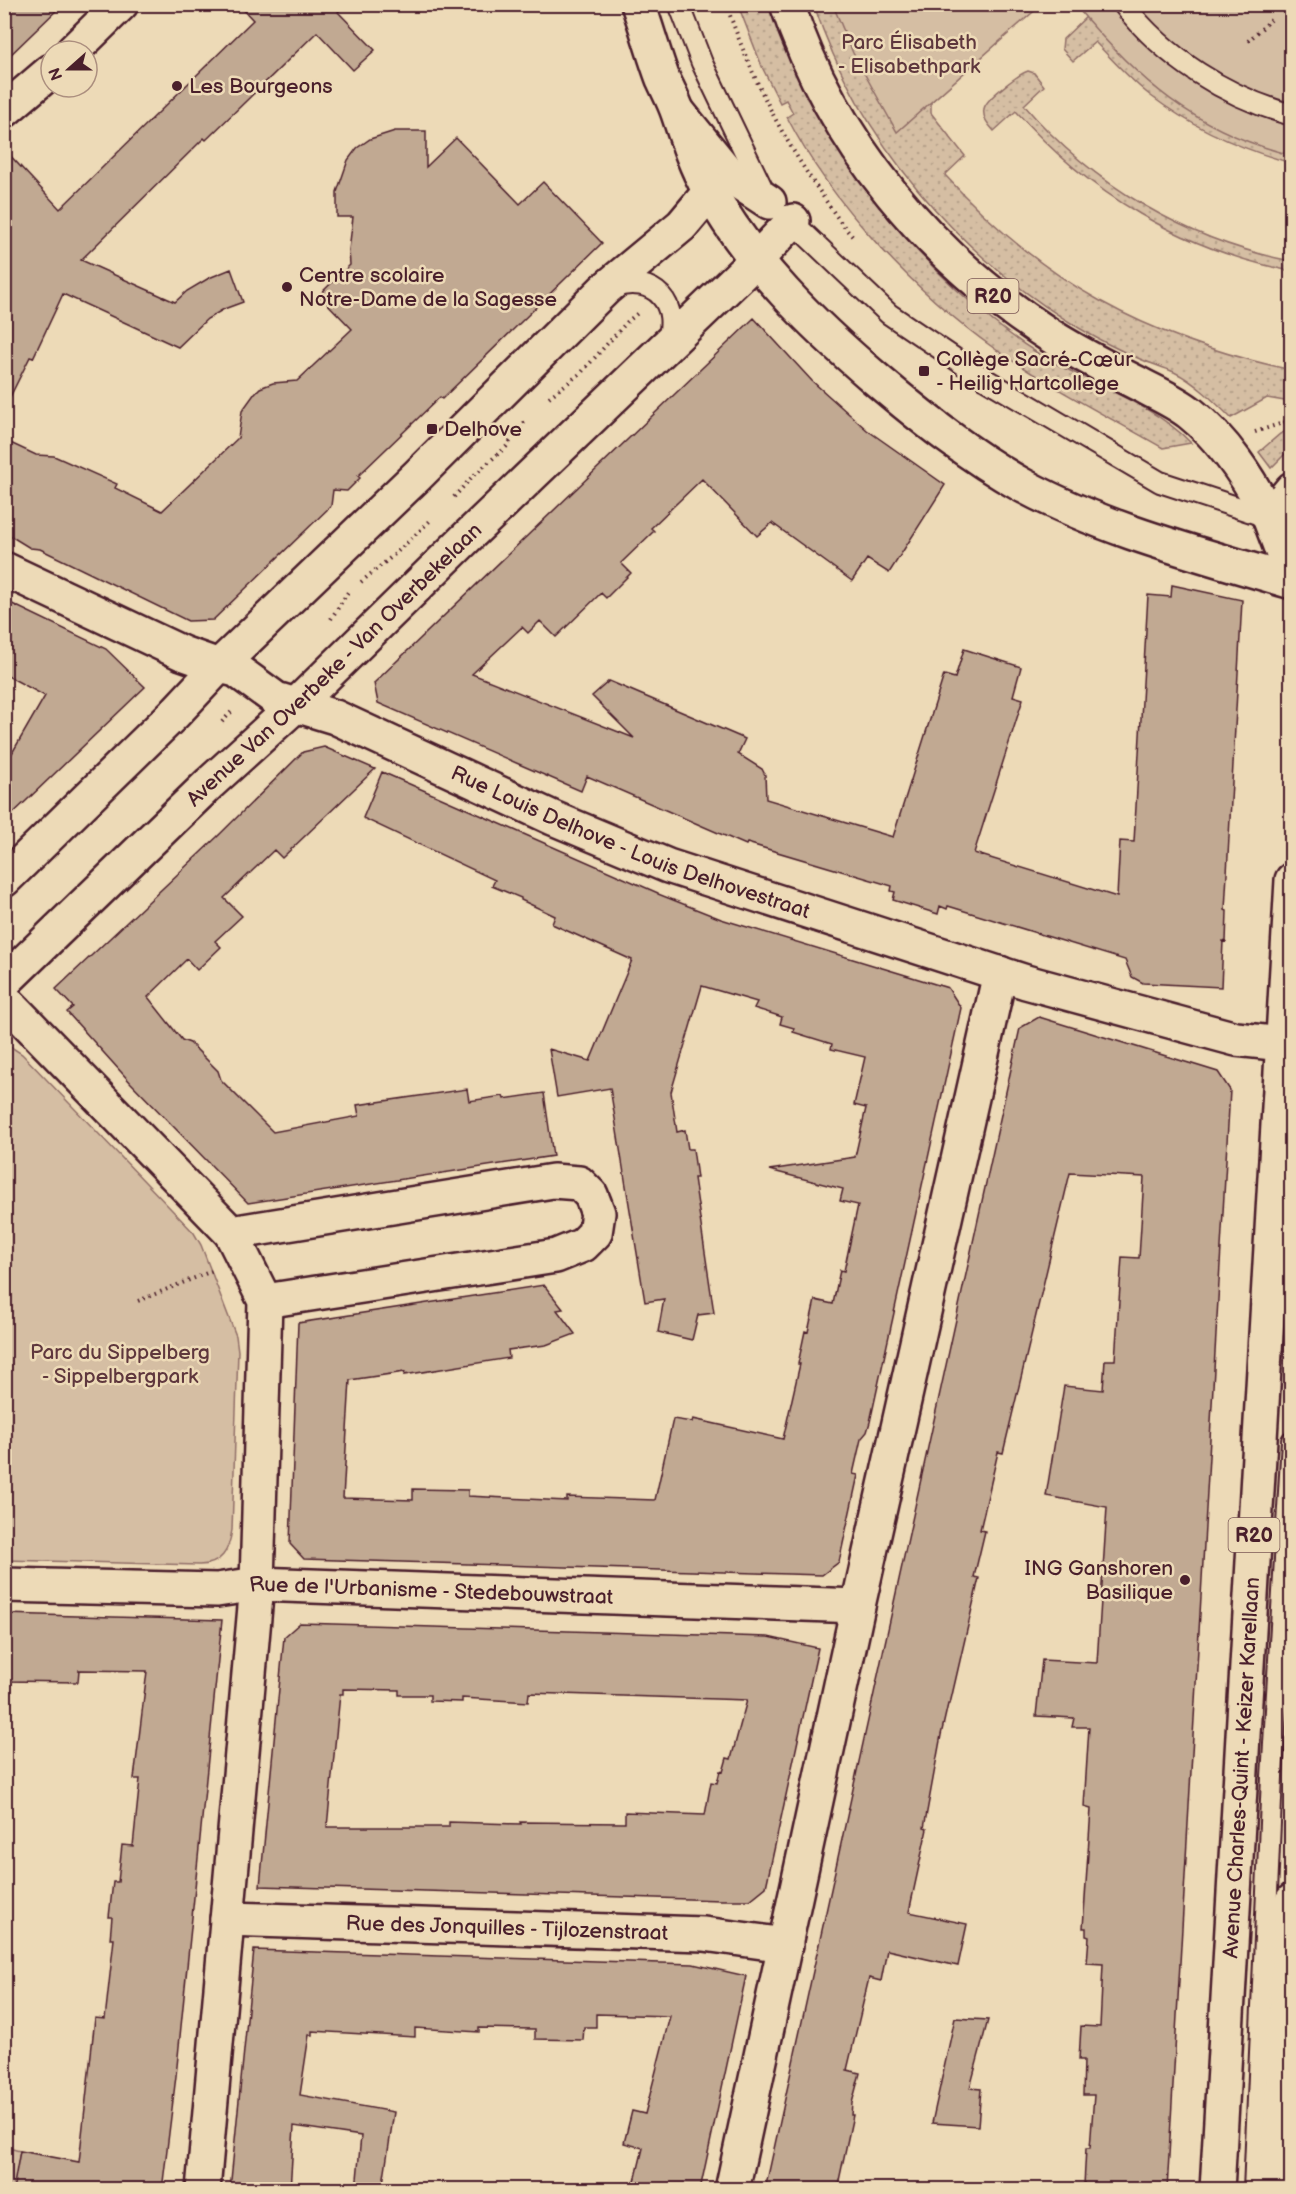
<svg xmlns="http://www.w3.org/2000/svg" width="1296" height="2194" viewBox="0 0 1296 2194" font-family="'Balsamiq Sans',sans-serif">
<defs>
<pattern id="grass-dots" width="8" height="8" patternUnits="userSpaceOnUse" patternTransform="scale(1.5)"><rect width="8" height="8" fill="#d5bea3"/><path d="M2 2h.1M6 6h.1" fill="none" stroke="#b8a38c" stroke-width="1.8" stroke-linecap="round"/></pattern>
</defs>
<rect width="100%" height="100%" fill="#eddab7"/>
<filter id="ink" filterUnits="userSpaceOnUse"><feTurbulence type="fractalNoise" baseFrequency=".0167" numOctaves="2"/><feDisplacementMap in="SourceGraphic" scale="12" xChannelSelector="R" yChannelSelector="G"/><feConvolveMatrix kernelMatrix="1 2 1 2 8 2 1 2 1" color-interpolation-filters="sRGB"/></filter>
<g filter="url(#ink)">
<!-- grass -->
<path fill="url(#grass-dots)" stroke="#906e67" stroke-width="1.5" d="M 738,5 L 770,5 C 808,117 870,210 957,290 C 982,313 1010,336 1039,354 C 1087,383 1153,403 1191,443 L 1163,448 C 1107,416 1048,386 995,349 C 916,293 831,204 787,117 L 793,113 L 786,100 L 780,103 L 763,69 Z
M 814,5 L 1040,5 L 931,102 L 931,113 L 965,156 L 945,175 C 1045,285 1147,338 1291,370 L 1291,402 L 1267,398 L 1231,418 C 1215,402 1195,382 1174,372 C 1163,367 1151,364 1140,359 C 1119,350 1099,340 1079,328 C 958,255 859,140 814,5 Z
M 1087,16 L 1291,146 L 1291,163 C 1241,149 1193,128 1151,96 C 1130,80 1113,60 1095,42 L 1073,61 L 1062,49 L 1063,39 Z
M 1028,71 L 1034,73 L 1044,86 L 1024,105 C 1092,185 1188,241 1291,261 L 1291,271 C 1184,250 1088,194 1016,111 L 994,131 C 989,125 982,118 984,109 C 985,99 1019,74 1028,71 Z
M 1291,429 L 1291,448 L 1271,468 L 1259,452 L 1280,434 Z"/>
<!-- park -->
<path fill="#d5bea3" stroke="#906e67" stroke-width="1.5" d="M 833,5 L 833,4 L 1041,5 L 897,132 L 853,53 Z
M 1075,5 L 1291,5 L 1291,155 C 1195,131 1137,80 1075,5 Z
M 11,1047 L 22,1054 L 171,1209 L 194,1233 L 201,1245 L 236,1336 L 238,1351 L 232,1530 C 229,1550 222,1565 199,1565 L 5,1560 L 4,1050 Z
M 5,2147 L 20,2151 L 14,2189 L 5,2190 Z"/>
<!-- building -->
<path fill="#c1a992" stroke="#4a1f2b" stroke-width="1.5" fill-rule="evenodd" d="M 4,4 L 63,4 L 4,61 Z
M 238,4 L 346,4 L 338,12 L 375,50 L 353,70 L 317,32 L 206,140 L 204,138 L 81,260 L 175,302 L 187,291 L 209,278 L 231,269 L 243,302 L 224,309 L 207,319 L 178,347 L 63,294 L 33,358 L 30,357 L 4,409 L 4,149 L 60,209 L 253,20 Z
M 395,131 L 426,131 L 426,167 L 456,138 L 520,204 L 543,182 L 602,243 L 442,399 L 440,397 L 358,476 L 360,478 L 347,491 L 333,490 L 331,506 L 213,620 L 188,621 L 40,549 L 30,548 L 4,532 L 4,440 L 36,455 L 54,456 L 117,484 L 115,488 L 162,511 L 238,438 L 242,411 L 255,393 L 260,388 L 273,383 L 297,381 L 352,329 L 319,295 L 350,265 L 349,250 L 353,217 L 337,217 L 337,192 L 348,160 L 357,148 L 370,139 Z
M 754,318 L 812,381 L 867,430 L 945,485 L 889,573 L 867,559 L 852,581 L 772,523 L 757,536 L 702,479 L 651,528 L 654,531 L 621,563 L 631,573 L 606,598 L 601,593 L 556,637 L 540,621 L 528,633 L 522,627 L 472,674 L 634,738 L 592,696 L 609,681 L 745,739 L 738,754 L 762,769 L 765,775 L 766,799 L 893,837 L 944,675 L 955,678 L 964,649 L 1021,667 L 1013,696 L 1023,699 L 974,853 L 1117,897 L 1120,841 L 1134,842 L 1148,595 L 1171,597 L 1172,585 L 1242,600 L 1225,910 L 1227,911 L 1226,942 L 1223,941 L 1221,987 L 1143,983 L 1132,977 L 1125,960 L 948,906 L 947,909 L 940,906 L 938,914 L 893,900 L 895,892 L 891,891 L 892,886 L 747,843 L 746,845 L 587,776 L 581,791 L 378,703 L 374,683 Z
M 4,600 L 106,649 L 145,687 L 4,822 L 4,767 L 45,696 L 4,674 Z
M 324,747 L 375,769 L 282,858 L 274,850 L 224,898 L 242,916 L 215,941 L 221,947 L 197,970 L 187,959 L 148,997 L 182,1040 L 190,1043 L 218,1071 L 221,1080 L 273,1132 L 359,1116 L 357,1105 L 467,1089 L 469,1101 L 503,1096 L 504,1099 L 544,1093 L 553,1156 L 248,1203 L 131,1083 L 67,1012 L 73,1007 L 56,989 L 217,837 L 303,752 Z
M 382,772 L 658,893 L 658,894 L 721,919 L 948,988 L 961,1008 L 870,1422 L 867,1432 L 861,1439 L 853,1474 L 858,1475 L 839,1562 L 822,1575 L 304,1559 L 290,1544 L 298,1323 L 544,1285 L 563,1309 L 557,1310 L 575,1334 L 546,1345 L 508,1350 L 509,1358 L 404,1375 L 405,1372 L 350,1380 L 343,1498 L 413,1500 L 413,1489 L 468,1490 L 468,1496 L 567,1501 L 567,1497 L 655,1500 L 673,1419 L 692,1422 L 693,1419 L 783,1439 L 800,1364 L 798,1364 L 805,1331 L 808,1332 L 815,1300 L 833,1304 L 840,1270 L 844,1271 L 858,1205 L 840,1201 L 843,1189 L 769,1170 L 855,1157 L 866,1108 L 854,1105 L 865,1057 L 831,1049 L 832,1044 L 793,1032 L 794,1028 L 780,1024 L 782,1017 L 754,1008 L 757,1002 L 702,986 L 671,1092 L 677,1132 L 685,1130 L 688,1149 L 693,1149 L 697,1178 L 694,1178 L 714,1313 L 698,1315 L 692,1340 L 658,1332 L 664,1299 L 645,1302 L 610,1088 L 557,1097 L 549,1049 L 590,1061 L 632,960 L 552,924 L 555,916 L 521,900 L 521,898 L 492,886 L 495,880 L 363,818 Z
M 1039,1017 L 1218,1072 L 1230,1090 L 1167,2190 L 1099,2190 L 1099,2187 L 1084,2185 L 1086,2148 L 1090,2148 L 1094,2095 L 1083,2095 L 1084,2060 L 1079,2060 L 1081,2026 L 1100,2027 L 1103,1964 L 1087,1963 L 1089,1937 L 1086,1936 L 1086,1928 L 1083,1928 L 1091,1809 L 1084,1807 L 1089,1727 L 1072,1727 L 1074,1718 L 1036,1716 L 1042,1660 L 1097,1663 L 1107,1507 L 1046,1496 L 1064,1386 L 1103,1390 L 1105,1360 L 1115,1360 L 1122,1257 L 1139,1258 L 1144,1177 L 1070,1173 L 1003,1453 L 998,1452 L 980,1530 L 985,1531 L 974,1577 L 979,1578 L 950,1704 L 948,1704 L 941,1735 L 924,1828 L 927,1829 L 909,1912 L 967,1924 L 958,1966 L 887,1950 L 881,1981 L 869,1978 L 847,2070 L 860,2073 L 852,2103 L 851,2115 L 853,2115 L 837,2190 L 765,2190 L 1020,1028 Z
M 4,1614 L 222,1620 L 176,2076 L 162,2190 L 13,2190 L 20,2151 L 79,2162 L 95,2018 L 105,2019 L 114,1939 L 110,1939 L 112,1917 L 109,1917 L 113,1882 L 118,1882 L 122,1845 L 133,1846 L 140,1779 L 134,1779 L 147,1671 L 79,1670 L 78,1682 L 4,1681 Z
M 300,1623 L 768,1637 L 818,1648 L 766,1887 L 750,1900 L 721,1900 L 260,1886 L 284,1637 ZM 343,1689 L 399,1690 L 399,1695 L 430,1695 L 430,1701 L 462,1702 L 462,1698 L 528,1702 L 529,1693 L 747,1700 L 731,1759 L 727,1758 L 723,1772 L 720,1771 L 717,1783 L 711,1782 L 705,1815 L 625,1812 L 625,1823 L 520,1822 L 521,1824 L 449,1822 L 449,1827 L 327,1827 L 340,1694 L 343,1694 Z
M 254,1950 L 693,1964 L 746,1976 L 700,2190 L 633,2190 L 643,2148 L 624,2143 L 632,2111 L 645,2114 L 670,2016 L 596,2014 L 596,2027 L 584,2027 L 583,2040 L 535,2039 L 535,2029 L 479,2028 L 479,2032 L 415,2028 L 415,2037 L 312,2031 L 312,2035 L 309,2035 L 300,2095 L 394,2112 L 382,2190 L 356,2190 L 361,2136 L 294,2126 L 290,2190 L 230,2190 Z
M 955,2018 L 988,2020 L 970,2088 L 981,2089 L 978,2126 L 932,2123 Z"/>
<g fill="none" stroke-linecap="round" stroke-linejoin="round">
<!-- service casing -->
<g stroke="#4a1f2b" stroke-width="24">
<path id="service" d="M 679,4 L 702,63 L 766,196
M 1123,4 C 1165,58 1226,97 1292,115
M 786,216 L 889,314 L 985,379 L 1160,482 L 1270,518
M 613,287 C 654,274 682,304 666,345
M 1254,2190 L 1272,1777 L 1292,1441"/>
</g>
<!-- minor casing -->
<g stroke="#4a1f2b" stroke-width="38">
<g id="minor">
<path d="M 73,51 L 121,4"/>
<path d="M 4,111 L 51,71"/>
<path d="M 679,113 L 731,177 L 769,202"/>
<path d="M 1269,517 L 1292,489"/>
<path id="s1" d="M 4,569 L 182,653 L 219,666 L 236,670 L 276,699 L 335,717 L 553,818 L 668,866 L 1026,982 L 1236,1039 L 1283,1044"/>
<path d="M 4,880 L 174,714 L 219,666 L 417,476 L 605,289 L 682,225 L 723,176 L 731,177"/>
<path id="s2" d="M 4,982 L 210,783 L 297,704 L 463,541 L 756,260 L 793,221"/>
<path d="M 4,999 L 231,1233 L 265,1301 L 257,1584 L 203,2190"/>
<path d="M 231,1233 L 553,1181 L 579,1183 L 591,1195 L 598,1213 L 595,1233 L 583,1245 L 556,1256 L 265,1301"/>
<path id="s3" d="M 4,1585 L 217,1590 L 257,1584 L 858,1606"/>
<path id="s4" d="M 227,1919 L 704,1934 L 786,1945"/>
<path d="M 732,2190 L 858,1606 L 1000,973"/>
</g>
</g>
<!-- primary casing -->
<g stroke="#4a1f2b" stroke-width="38">
<g id="primary">
<path d="M 638,4 C 647,29 654,55 663,79 C 668,90 674,101 678,113 C 687,140 695,165 709,190 C 751,265 812,324 876,379 C 922,418 970,456 1022,485 C 1107,531 1200,554 1292,582"/>
<path d="M 1269,517 L 1292,578"/>
<path id="s5" d="M 1217,2190 L 1292,880"/>
<path d="M 1277,2190 L 1292,1901"/>
</g>
</g>
<!-- trunk casing -->
<g stroke="#4a1f2b" stroke-width="38">
<path id="trunk" d="M 787,4 C 833,143 930,258 1051,336 C 1079,354 1109,369 1139,384 C 1156,393 1175,401 1190,413 C 1225,441 1249,478 1269,517"/>
</g>
<!-- path -->
<path stroke="#4a1f2b" stroke-width="4" stroke-dasharray="1.5 4.5" stroke-linecap="butt" d="M 726,4 C 750,73 777,129 818,189 C 829,205 840,223 853,237
M 1248,41 L 1271,20
M 549,397 L 581,373 L 627,322 L 639,312
M 1255,432 L 1292,420
M 454,497 L 472,477 L 506,447 L 527,419
M 361,582 L 395,554 L 432,519
M 331,619 L 348,592
M 222,722 L 233,710
M 4,1259 L 11,1266
M 138,1301 L 212,1271
M 4,1319 L 5,1319"/>
<!-- service -->
<use href="#service" stroke="#eddab7" stroke-width="20"/>
<!-- minor -->
<use href="#minor" stroke="#eddab7" stroke-width="33"/>
<!-- primary -->
<use href="#primary" stroke="#eddab7" stroke-width="33"/>
<!-- trunk -->
<use href="#trunk" stroke="#eddab7" stroke-width="33"/>
</g>
</g>
<!-- markers -->
<g fill="#4a1f2b" stroke="#eddab7" stroke-width="2">
<circle cx="177" cy="86" r="6"/>
<circle cx="287" cy="287" r="6"/>
<rect x="918" y="365" width="12" height="12" rx="3"/>
<rect x="426" y="423" width="12" height="12" rx="3"/>
<circle cx="1185" cy="1580" r="6"/>
</g>
<g text-anchor="middle" stroke-width="5" stroke-linejoin="round" paint-order="stroke">
<!-- shield labels -->
<g fill="#eddab7" stroke="#7b5755" stroke-width="1.5">
<rect x="967.5" y="279" width="51" height="34" rx="4.5"/>
<rect x="1228.5" y="1518" width="51" height="34" rx="4.5"/>
</g>
<g font-size="20" font-weight="bold" fill="#4a1f2b">
<text x="993" y="303">R20</text>
<text x="1254" y="1542">R20</text>
</g>
<!-- park labels -->
<g font-size="21" fill="#5f373d" stroke="#eddab7">
<text x="909" y="49">Parc Élisabeth<tspan x="909" dy="24">- Elisabethpark</tspan></text>
<text x="120" y="1359">Parc du Sippelberg<tspan x="120" dy="24">- Sippelbergpark</tspan></text>
</g>
<!-- poi labels -->
<g font-size="21" fill="#4a1f2b" stroke="#eddab7" text-anchor="start">
<text x="189" y="93">Les Bourgeons</text>
<text x="299" y="282">Centre scolaire<tspan x="299" dy="24">Notre-Dame de la Sagesse</tspan></text>
<text x="936" y="366">Collège Sacré-Cœur<tspan x="936" dy="24">- Heilig Hartcollege</tspan></text>
<text x="444" y="436">Delhove</text>
<text x="1173" y="1575" text-anchor="end">ING Ganshoren<tspan x="1173" dy="24">Basilique</tspan></text>
</g>
<!-- street labels -->
<g font-size="21" fill="#4a1f2b" stroke="#eddab7">
<text dy="7" stroke="none"><textPath href="#s2" startOffset="458">Avenue Van Overbeke - Van Overbekelaan</textPath></text>
<text dy="7" stroke="none"><textPath href="#s1" startOffset="686">Rue Louis Delhove - Louis Delhovestraat</textPath></text>
<text dy="7" stroke="none"><textPath href="#s3" startOffset="428">Rue de l'Urbanisme - Stedebouwstraat</textPath></text>
<text dy="7" stroke="none"><textPath href="#s5" startOffset="423">Avenue Charles-Quint - Keizer Karellaan</textPath></text>
<text dy="7" stroke="none"><textPath href="#s4" startOffset="280">Rue des Jonquilles - Tijlozenstraat</textPath></text>
</g>
</g>
<!-- margin -->
<rect width="1296" height="2194" fill="none" stroke="#eddab7" stroke-width="24"/>
<rect x="12" y="12" width="1272" height="2170" fill="none" stroke="#4a1f2b" stroke-width="2" filter="url(#ink)"/>
<!-- north arrow -->
<g transform="translate(69 69) rotate(249)"><circle r="28" fill="#eddab7" stroke="#ac8f7f" stroke-width="1.5"/>
<path d="M0-4.5L10 22L0 15L-10 22Z" fill="#4a1f2b"/>
<text y="-9" font-size="16" font-weight="bold" text-anchor="middle" fill="#4a1f2b">N</text>
</g>
</svg>
